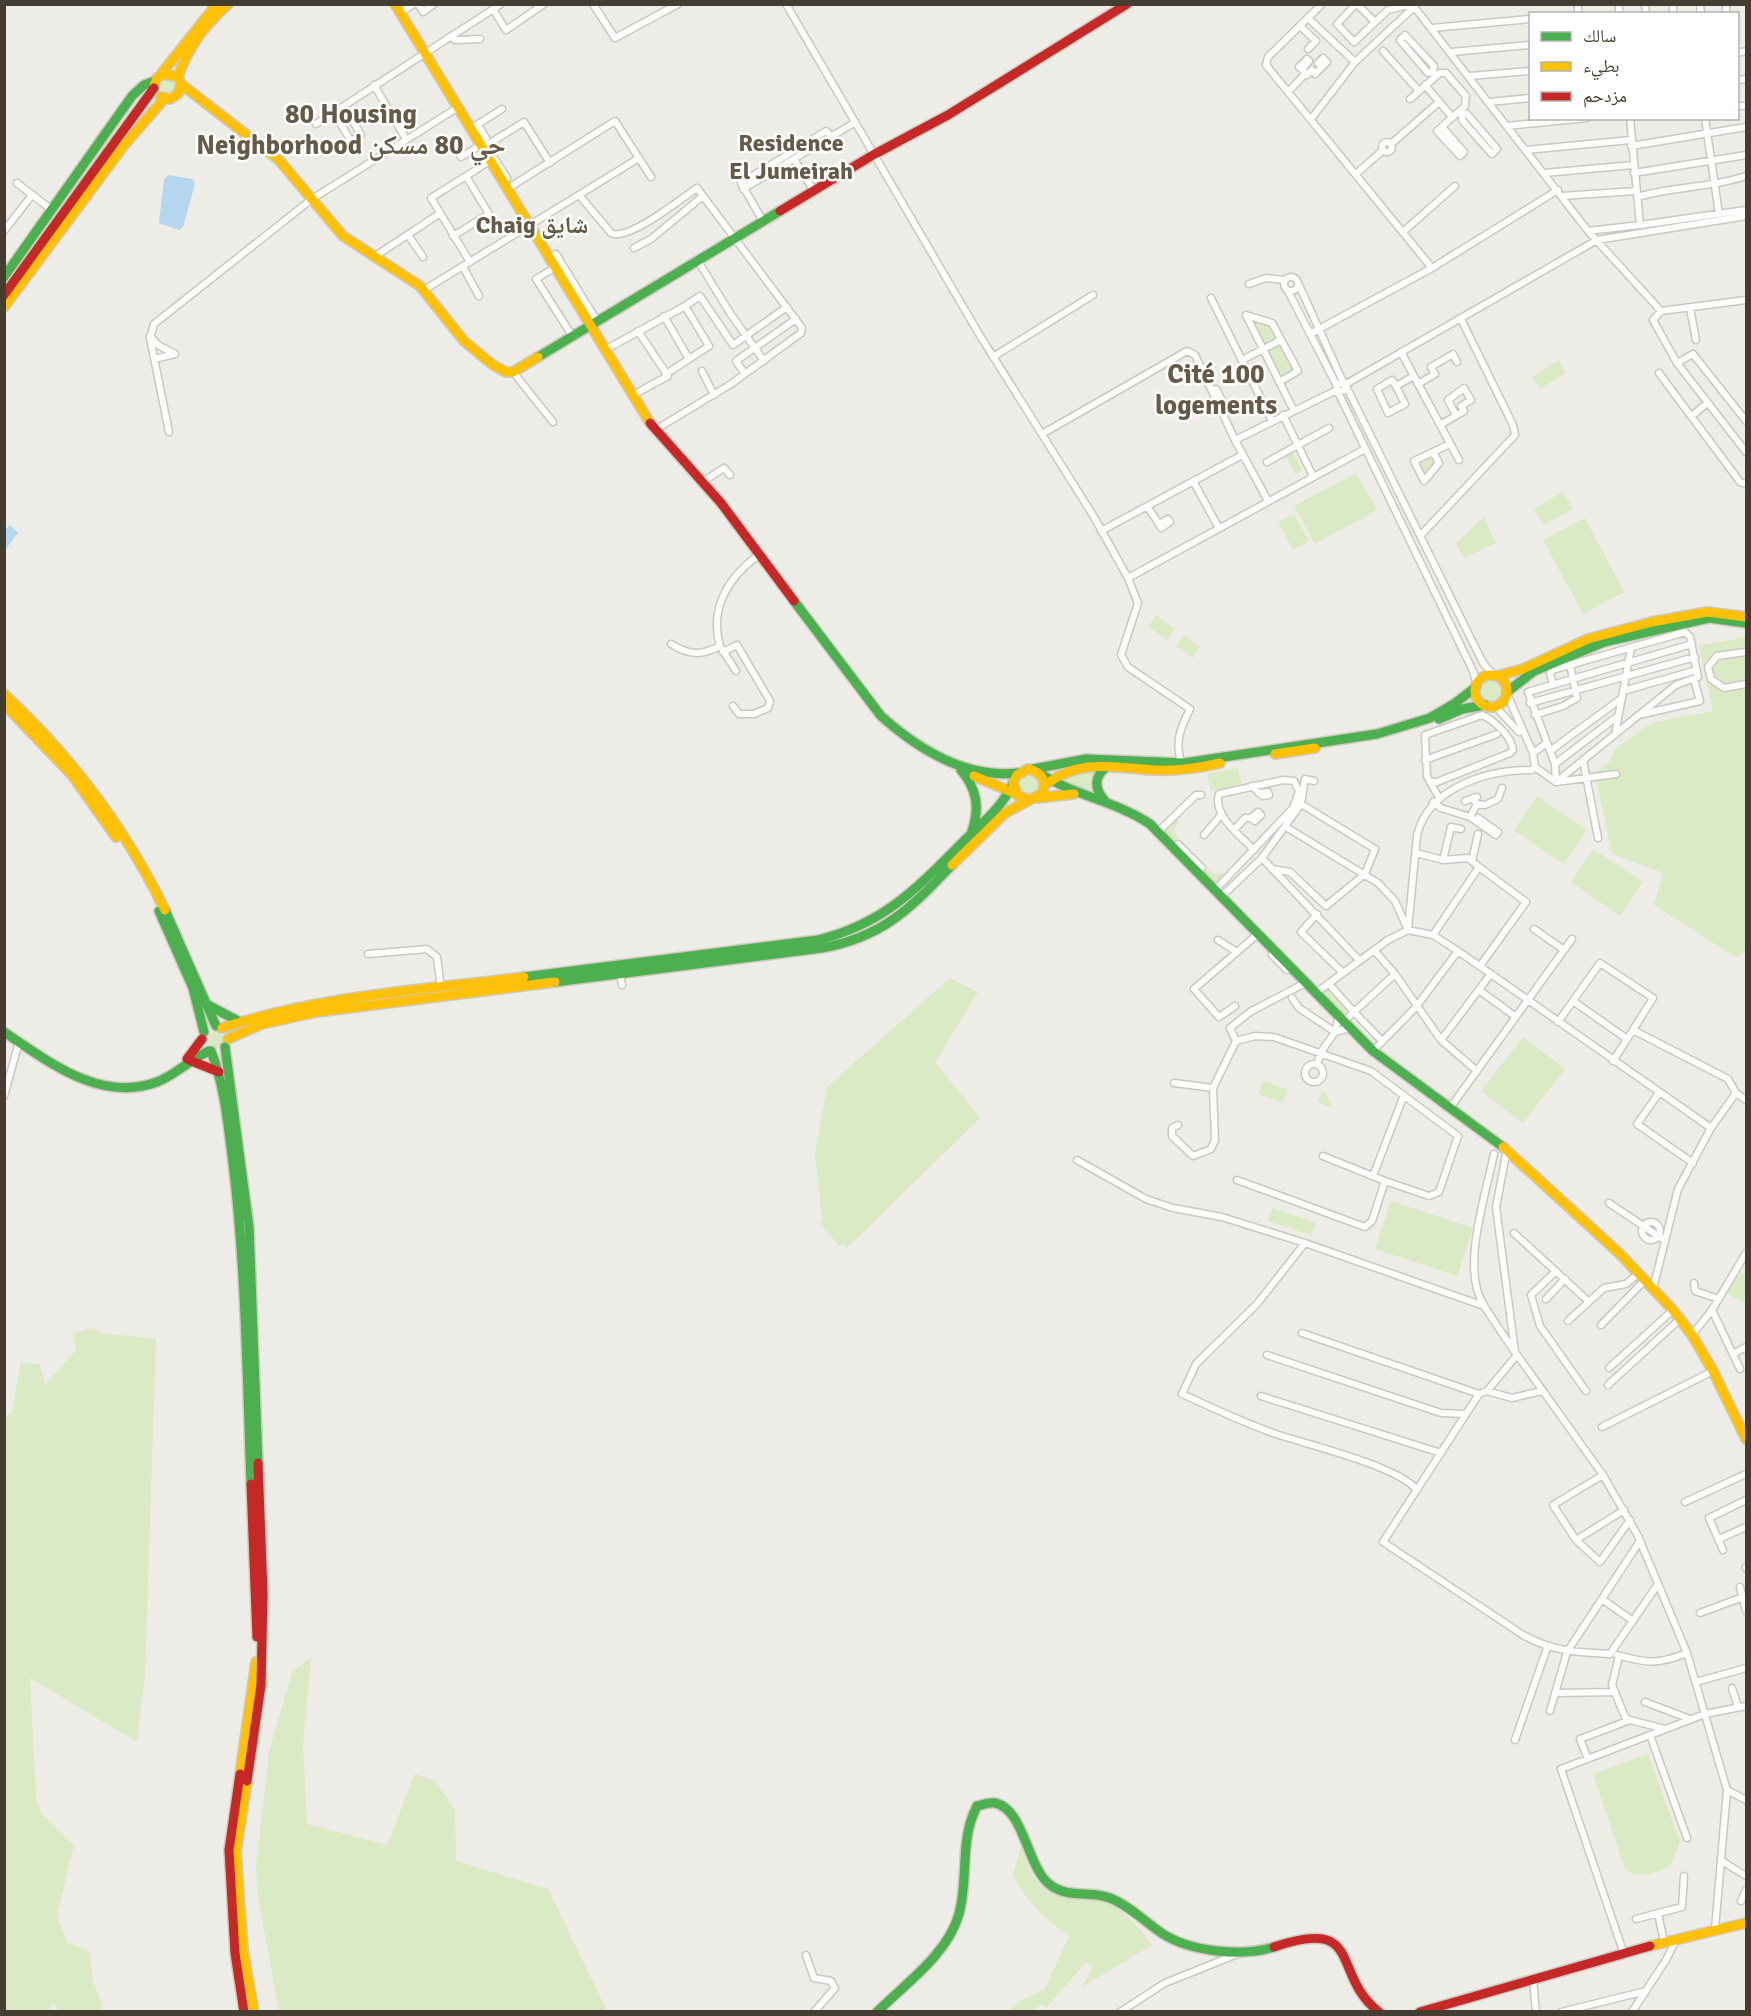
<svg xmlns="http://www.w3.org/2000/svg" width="1751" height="2016" viewBox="0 0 1751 2016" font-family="Signika,'Noto Naskh Arabic',sans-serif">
<rect width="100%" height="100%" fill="#eeece6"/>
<!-- green -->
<path fill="#daeac4" d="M160 86a8 8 0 1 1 16 0a8 8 0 1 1-16 0Z
M 1253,320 L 1270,326 L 1276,338 L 1263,344 Z
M 1281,345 L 1294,371 L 1280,378 L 1267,352 Z
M 1558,360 L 1566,373 L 1540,389 L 1532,377 Z
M 1293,452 L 1302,470 L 1295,474 L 1286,456 Z
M 1431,456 L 1436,463 L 1425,477 L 1418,463 Z
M 1356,473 L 1377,510 L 1315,544 L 1294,506 Z
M 1563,492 L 1573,509 L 1544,525 L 1534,509 Z
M 1294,514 L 1309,541 L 1293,550 L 1278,522 Z
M 1484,517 L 1496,543 L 1464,558 L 1456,543 Z
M 1585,518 L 1624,592 L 1583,614 L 1543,540 Z
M 1156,615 L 1175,629 L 1168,640 L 1148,627 Z
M 1184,635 L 1200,646 L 1193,658 L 1176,646 Z
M 1746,637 L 1746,950 L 1737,958 L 1654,905 L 1663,873 L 1612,854 L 1595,773 L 1611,760 L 1615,749 L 1652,723 L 1713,711 L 1699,646 Z
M1481 691a12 12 0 1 1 24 0a12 12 0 1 1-24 0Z
M 1102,766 L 1094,791 L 1057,781 L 1066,774 Z
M 1238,768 L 1242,784 L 1211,791 L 1207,774 Z
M 1024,773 L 1034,773 L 1041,781 L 1040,791 L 1031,797 L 1021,794 L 1017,781 Z
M 1537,796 L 1587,830 L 1564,864 L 1514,830 Z
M 1176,818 L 1179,821 L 1174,831 L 1179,840 L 1175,844 L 1164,831 Z
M 1593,849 L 1643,882 L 1620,916 L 1571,882 Z
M 1208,868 L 1215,875 L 1222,873 L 1224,876 L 1215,885 L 1204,873 Z
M 950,978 L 978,992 L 935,1062 L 980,1118 L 847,1248 L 843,1244 L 840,1247 L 820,1223 L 822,1219 L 815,1154 L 827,1087 Z
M 1327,987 L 1349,1011 L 1345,1014 L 1323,991 Z
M208 1040a8 8 0 1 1 16 0a8 8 0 1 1-16 0Z
M 1523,1037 L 1565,1069 L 1523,1123 L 1481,1091 Z
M 1263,1081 L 1288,1090 L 1283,1103 L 1258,1094 Z
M 1323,1090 L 1333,1106 L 1328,1107 L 1318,1102 Z
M 1391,1201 L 1473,1228 L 1457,1276 L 1375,1249 Z
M 1273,1208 L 1316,1223 L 1312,1235 L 1268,1221 Z
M 1740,1272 L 1746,1275 L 1746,1304 L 1727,1293 Z
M 92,1328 L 102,1333 L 156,1339 L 145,1672 L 137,1742 L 30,1678 L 36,1798 L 42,1814 L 74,1845 L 57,1915 L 67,1942 L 89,1951 L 93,1981 L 103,2006 L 99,2011 L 59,2011 L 53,2003 L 48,2011 L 5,2011 L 5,1423 L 6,1417 L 12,1412 L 21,1362 L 40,1365 L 45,1385 L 76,1350 L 73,1333 Z
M 311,1657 L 303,1745 L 307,1824 L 387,1845 L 415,1774 L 435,1781 L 455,1810 L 456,1861 L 548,1889 L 607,2011 L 279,2011 L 259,1902 L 256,1867 L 269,1752 L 292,1673 Z
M 1648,1754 L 1680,1842 L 1671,1866 C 1655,1873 1640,1880 1625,1869 L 1593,1774 Z
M 1021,1847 C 1027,1863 1034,1885 1051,1893 C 1059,1897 1074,1896 1083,1897 C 1115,1901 1134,1919 1152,1945 L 1082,1987 L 1093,1968 L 1086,1962 L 1047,2007 L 1041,2004 L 1031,2011 L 1008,2012 L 1018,2002 L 1045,1989 L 1069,1936 C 1042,1916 1029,1905 1013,1875 Z"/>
<!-- water -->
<path fill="#b4d6ee" d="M 168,175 L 192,179 L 195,184 L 183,227 L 179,230 L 159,223 L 164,180 Z
M 10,525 L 18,533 L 5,550 L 5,530 Z"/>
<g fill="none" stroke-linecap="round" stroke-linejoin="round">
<!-- street casing -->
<g stroke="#cac8c2" stroke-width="9">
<path id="street" d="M 418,4 L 423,12 L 434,4
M 593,4 L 615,38 L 678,4
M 786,4 L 979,334 L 1094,517 L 1128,578 L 1138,603 L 1121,655 L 1128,667 L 1190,709 C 1180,729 1175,741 1181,763
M 1322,4 L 1268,57 L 1266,65 L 1432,268 L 1558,190
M 1356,4 L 1337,24 L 1354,42 L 1388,10 L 1412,4
M 1357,4 L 1375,22
M 1412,4 L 1588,231 L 1661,311 L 1746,300
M 1578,4 L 1578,14
M 1619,4 L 1619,14
M 1645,4 L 1646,14
M 1673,4 L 1673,14
M 1700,4 L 1701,14
M 1726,4 L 1726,14
M 493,9 L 506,30 L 544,4
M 400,13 L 414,4
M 1308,18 L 1355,62
M 1300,26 L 1316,41 L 1308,49
M 1432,28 L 1530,19
M 451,36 L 455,40 L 480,39
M 1383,51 L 1419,91
M 1451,52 L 1530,45
M 1738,53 L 1746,51
M 1302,69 L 1309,61 L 1307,59 L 1299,67 C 1302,69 1305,72 1307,75 L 1312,70 L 1315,74 L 1327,62 L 1323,58 L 1318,63 L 1322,67
M 1433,72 L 1428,73 L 1400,40 L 1405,35 L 1434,66 L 1433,72 L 1436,76
M 1470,76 L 1530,71
M 1738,80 L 1746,79
M 374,85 L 406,139
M 1425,85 L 1452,117
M 1288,92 L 1306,73
M 1410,99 L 1440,73 L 1446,73 L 1466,96 L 1465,106 C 1456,114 1447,122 1437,131 L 1460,156 L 1464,152 L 1442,127
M 1489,102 L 1530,98
M 1738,106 L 1746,106
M 1460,111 L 1467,114 L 1497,149 L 1492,154 L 1462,120 L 1462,114
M 334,113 L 351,141 L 361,135 L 350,116 L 341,124
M 1630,118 L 1640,225 L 1746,210
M 1705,118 L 1719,214
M 1311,119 L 1355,62 L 1414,7
M 316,124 L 501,4
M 1507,126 L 1587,118
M 470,129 L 502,109
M 473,133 L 480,128 L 486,138 L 479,143
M1382 147a5 5 0 1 1 10 0a5 5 0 1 1-10 0Z
M 1391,144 L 1439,102
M 1631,146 L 1746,127
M 482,148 L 524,122 L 550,163
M 1526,150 L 1631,140
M 458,152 L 461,157 L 481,145
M 492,155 L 507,178 L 503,181
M 794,159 L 814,191
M 1544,173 L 1633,165
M 1634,173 L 1746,155
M 1356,174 L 1383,150
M 17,183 L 52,210
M 507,189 L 615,121 L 651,177
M 743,189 L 854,123
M 579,195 L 611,233 C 627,242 681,199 697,188 L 802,328 L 801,333 L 731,384 L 655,430
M 1562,196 L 1636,191
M 1637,197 C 1673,186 1711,188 1746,176
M 763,221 L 741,183 L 826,131 L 831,136
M 4,231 L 32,195
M 1404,231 L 1455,186
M 1588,231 L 1640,225
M 408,235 L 423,257
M 453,236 L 489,214 L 466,176
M 634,248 L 651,239 L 703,196
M 374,257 L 439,214
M 550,257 L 556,254 L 597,321
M 698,261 L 730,313 L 764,361
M 470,262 L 431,198 L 490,161
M 463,267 L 479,296
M 556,267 L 536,279 L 573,337
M1284 284a7 7 0 1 1 14 0a7 7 0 1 1-14 0Z
M 1249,284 L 1266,278 L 1285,280
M 1299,285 L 1343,382
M 424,290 L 639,158
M 1288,291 L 1337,386
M 1211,298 L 1272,421
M 685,306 L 700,296 L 733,345 L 787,307
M 1690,308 L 1696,340
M 1661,311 L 1653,320 L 1677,363 L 1746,452
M 664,316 L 689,359
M 1310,334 L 1432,268
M 150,336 L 158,345 L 175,354 L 154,359
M 605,350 L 685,306 L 709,346 L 666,374
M 1401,352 L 1459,460
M 993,357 L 1093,295
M 1242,360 L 1281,340
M 1677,363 L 1693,354 L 1746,421
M 702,371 L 714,395
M 513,372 L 553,422
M 1659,373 L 1740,482 L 1746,484
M 745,374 L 736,361 L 796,319
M 1279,382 L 1298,371 L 1272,323 L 1246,315 L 1293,409
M 1346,384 L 1597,240 L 1746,216
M 1418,384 L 1435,374 L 1431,367 L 1453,354 L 1457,362
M 1396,386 L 1405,404 L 1388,413 L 1377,389 L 1392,380 L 1396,386 L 1414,376
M 1347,388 L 1483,663 L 1495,676
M 1212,391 L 1216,389 L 1227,410 L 1222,412
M 1338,391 L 1346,390 L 1345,383 L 1337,384 L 1337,390 L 1473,671 L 1477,685
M 633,395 L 668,376 L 638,331
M 1283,415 L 1313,476
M 1692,416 L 1707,403
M 1440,425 L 1464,411 L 1461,406 L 1471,400 L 1464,388 L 1448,400 L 1456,415
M 169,432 L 150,338 L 154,324 L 312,199 L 457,108
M 1042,434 L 1187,351 L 1195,355 L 1235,440
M 1433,452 L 1439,463 L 1424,481 L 1414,461 L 1450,444
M 1267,462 L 1329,428
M 1193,481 L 1219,528
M 701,483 L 724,468 L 730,475
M 1268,501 L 1235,440 L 1337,390
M 1147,506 L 1159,524
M 1168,519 L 1170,522 L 1161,528 L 1159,524 Z
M 1101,531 L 1242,455
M 1421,535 L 1515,435 L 1513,425 L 1461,319
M 1128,578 L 1365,449
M 671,644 C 689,655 701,656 720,646 C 709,608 729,576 759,555
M 722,649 L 736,671
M 723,652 L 737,645 L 770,701 L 768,708 L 754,714 L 739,714 L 733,706
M 1746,652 L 1717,656 L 1708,667 L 1711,679 L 1724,688 L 1746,684
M 1623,691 L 1697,670
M 1507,694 L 1533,753 L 1535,767 L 1532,770 C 1487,770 1429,787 1417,835 L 1408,930 L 1433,935 L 1458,951 L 1711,1128
M 1530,703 L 1695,657
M 1495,706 L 1519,732
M 1643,714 L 1700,701 L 1694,679
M 1535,715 L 1563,706 L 1577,698 L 1570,665
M 1615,735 L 1631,648
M 1550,751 L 1622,698
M 1533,753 L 1547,743
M 1425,760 L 1497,734
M 1583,760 L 1598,838
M 1555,764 L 1618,716
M 1535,767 L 1556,782 L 1676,685 L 1698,677 L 1690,637 L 1685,632 L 1552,670 L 1550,674 L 1553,684
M 1616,774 L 1556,782 L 1555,764 L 1528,692 L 1692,644
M 1430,782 L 1437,782 L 1510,753 L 1513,750 C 1512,737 1494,720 1482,715 L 1425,735 L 1427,776 C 1431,784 1434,790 1439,797
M 1252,786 L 1259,793 L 1268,792 L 1269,795 L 1263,796 L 1259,793
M 1473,798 L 1477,804 L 1485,805 L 1498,799 L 1502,788
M 1465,801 L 1477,797
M 1433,802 L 1441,808 L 1470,817 L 1477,804
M 1301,804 L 1305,779 L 1314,781
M 1470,817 L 1496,835 L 1498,832 L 1478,818 L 1476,821
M 1286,827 L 1378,883 L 1395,901 L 1408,930 L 1388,940 L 1317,992
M 1235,829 L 1245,818 L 1251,818 L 1258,812 L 1261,815 L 1255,821 L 1251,818
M 1159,831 L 1196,795 L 1201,795
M 1204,835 L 1221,815
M 1175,847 L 1178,844 L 1187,853 L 1184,857
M 1416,853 L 1443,860 L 1468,858 L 1479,867
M 1262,858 L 1359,960
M 1443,860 L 1451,827 L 1461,829
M 1187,861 L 1191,857 L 1202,868 L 1198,872
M 1472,861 L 1478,834
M 1216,889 L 1293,808 L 1299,791 L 1294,781 L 1283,780 L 1219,794 C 1212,815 1241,836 1254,850
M 1222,896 L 1262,858 L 1301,804 L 1375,849 L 1365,874 L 1326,906 L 1290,872 L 1272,869
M 1317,914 L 1301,932 L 1342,972
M 1534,929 L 1564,950
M 1433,935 L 1479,867 L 1526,902 L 1480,966
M 1218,940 L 1237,952
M 1274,949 L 1272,955 L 1287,970 L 1288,963
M 368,954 L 427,949 L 437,957 L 441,988
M 620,974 L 622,985
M 1395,974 L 1441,1040 L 1477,1071
M 1329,984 L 1354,1012 L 1395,974 L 1374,950
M 1479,990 L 1516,1017
M 1292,998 L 1299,1008 L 1335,1032
M 1573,1001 L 1627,1039
M 1235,1006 L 1219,1017 L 1194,989 L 1259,933
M 1344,1021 L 1354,1012 L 1382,1041
M 1558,1022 L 1600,963 L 1653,998 L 1633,1030
M 1335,1032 L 1350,1028
M 1441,1040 L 1490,975
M 1236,1041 L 1255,1036 L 1274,1037 L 1371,1071 L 1458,1136 L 1439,1192 L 1429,1196 L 1385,1181 L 1372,1221 L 1365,1227 L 1237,1180
M 1373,1051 L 1416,1007 L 1458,951
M 1613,1061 L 1633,1030 L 1728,1079 L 1736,1093 L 1746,1100
M1305 1073a9 9 0 1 1 18 0a9 9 0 1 1-18 0Z
M 1317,1064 L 1321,1052 L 1335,1032 L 1339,1015
M 1174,1083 L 1213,1088
M 1659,1093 L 1637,1124 L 1693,1163
M 4,1096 L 19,1042
M 1450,1108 L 1572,939
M 1178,1125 L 1172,1128 L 1172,1136 L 1193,1156 L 1211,1149 L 1215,1140 L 1213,1088 L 1236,1041 L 1230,1028 L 1250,1012 L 1307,982
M 1507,1150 L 1496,1207 L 1515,1352 L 1603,1475 L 1638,1536 L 1687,1653 L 1727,1790 L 1715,1929
M 1323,1156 L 1385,1181
M 1077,1160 L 1146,1199 L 1173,1208 L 1222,1217 L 1305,1243 L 1484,1306 L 1514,1351
M 1373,1176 L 1404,1095
M 1609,1203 L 1664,1240
M1642 1231a9 9 0 1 1 18 0a9 9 0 1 1-18 0Z
M 1514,1233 L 1588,1301
M 1305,1243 L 1257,1304 L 1196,1364 L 1182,1394 C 1213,1408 1244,1423 1276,1434 C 1309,1445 1398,1466 1417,1490
M 1556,1271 L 1531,1295 L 1540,1326 L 1586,1391
M 1694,1283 L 1695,1291 L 1719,1299
M 1653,1289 L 1678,1189 L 1711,1128 L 1736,1093
M 1546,1299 L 1565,1279
M 1484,1305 C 1460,1270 1486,1194 1494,1154
M 1712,1310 L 1740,1369
M 1568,1321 L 1604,1288 L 1626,1284 L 1639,1273
M 1601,1325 L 1645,1280
M 1302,1333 L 1479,1394
M 1692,1335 L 1712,1310 L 1746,1253
M 1733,1354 L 1746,1347
M 1267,1355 L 1441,1413 L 1466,1414
M 1609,1368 L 1673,1310
M 1608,1385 L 1680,1319
M 1487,1391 L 1517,1355
M 1542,1391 L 1512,1398 L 1487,1391 L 1479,1394 L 1383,1542 L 1523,1635 C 1554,1652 1576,1652 1610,1654 L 1658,1584
M 1261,1396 L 1441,1453
M 1602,1427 L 1713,1371
M 1603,1475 L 1553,1505 L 1576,1540 L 1600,1562 L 1630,1520
M 1685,1502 L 1746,1474
M 1719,1539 L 1746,1527
M 1576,1540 L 1624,1510
M 1723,1550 L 1709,1518 L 1746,1500
M 1746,1568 L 1746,1567
M 1740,1587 L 1746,1611
M 1602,1599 L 1633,1621
M 1700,1613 L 1743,1597
M 1617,1655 C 1647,1663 1657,1665 1687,1653
M 1619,1656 L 1612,1685 L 1625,1717 L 1630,1720 L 1665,1729
M 1696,1682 L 1746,1668
M 1732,1688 L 1738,1707
M 1555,1693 L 1615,1692
M 1645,1702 L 1690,1719
M 1550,1711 L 1567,1652 L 1640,1541
M 1650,1735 L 1687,1838
M 1515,1740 L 1547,1648
M 1588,1759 L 1580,1739 L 1630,1720
M 1727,1790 L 1746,1800
M 1722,1861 L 1746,1876
M 1741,1901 L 1746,1890
M 1658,1913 L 1664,1942
M 1636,1919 L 1682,1907 L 1684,1876
M 1624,1954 L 1561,1769 L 1705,1714 L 1746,1706
M 806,1955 L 814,1978 L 831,1981 L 835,1988 L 814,2012
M 1533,1980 L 1536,2012
M 1120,2012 L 1165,1983 L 1240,1953
M 1561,2012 L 1646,1991
M 1632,2012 L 1666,1960 L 1677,1938"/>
</g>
<!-- fast casing -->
<g stroke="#cfcabe" stroke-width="12">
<path id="fast" d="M 4,277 L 132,96 L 144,85 L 155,81
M 538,357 L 780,211
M 794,601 L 881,716 C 919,750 967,779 1019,773
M 1507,692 L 1534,671 L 1604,642 L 1709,618 L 1746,623
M 1439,719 L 1462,709 L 1485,705
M 1033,769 L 1086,759 L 1184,763 L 1377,734 L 1430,718 L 1454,704 L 1476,687
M 961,770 C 977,789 980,808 972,831
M 1041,774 C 1075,796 1116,801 1150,824 L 1373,1051 L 1503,1147
M 1105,801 C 1093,788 1094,775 1109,765
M 165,910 L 216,1026
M 159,911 L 193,988 L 204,1032
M 524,977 L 818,940 C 884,924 917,888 963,842 C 982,823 1002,808 1013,783
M 555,982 L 822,948 C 883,937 911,908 952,865
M 208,1005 L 240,1022
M 4,1032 C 49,1062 100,1103 157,1082 C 176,1075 190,1059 209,1051
M 225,1047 L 249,1227 L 258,1463
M 211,1051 C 225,1087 228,1125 233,1163 C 246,1269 247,1377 251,1484
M 877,2012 C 905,1984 948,1954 959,1914 C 969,1877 959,1841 977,1806 C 982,1805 990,1802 995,1803 C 1024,1809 1027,1866 1049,1884 C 1067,1899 1090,1890 1110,1898 C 1130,1906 1145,1922 1163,1934 C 1192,1952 1242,1957 1274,1947"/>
</g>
<!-- slow casing -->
<g stroke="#cfcabe" stroke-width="12">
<path id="slow" d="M 395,4 L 650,423
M 162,73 L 217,4
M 181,84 L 279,160 L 343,236 L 420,286 L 464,341 L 493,365 L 506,372 L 513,372 L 538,357
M 154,86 L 157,78 L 163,74 L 178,77
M 161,97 L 170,99 L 178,94 L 181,84 L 178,77 C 188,47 205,25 228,4
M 4,307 L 125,144 L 164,99
M1475 691a16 16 0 1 1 32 0a16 16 0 1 1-32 0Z
M 1497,676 L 1523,669 L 1588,639 L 1652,622 L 1707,612 L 1746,617
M 4,694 C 71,756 125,828 165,910
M 4,704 L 72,775 L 116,837
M 1275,754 L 1315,748
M 974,776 L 1014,793
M 1048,783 C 1082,758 1116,768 1155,770 C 1177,771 1199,768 1220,763
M 1037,798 L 1074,794
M 952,865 L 1005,813 L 1041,794 C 1049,781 1041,772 1028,769 L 1017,775 L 1013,783 L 1018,796 L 1030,800
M 222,1028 C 319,996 422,990 524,977
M 228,1039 L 262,1024 L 317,1012 L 555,982
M 1503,1147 L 1620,1254 L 1673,1310 L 1692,1335 L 1713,1371 L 1746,1439
M 240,1774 L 256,1662
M 247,1781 L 236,1851 L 243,1950 L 254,2012
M 1650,1946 L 1746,1923"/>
</g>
<!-- jam casing -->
<g stroke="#cfcabe" stroke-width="12">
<path id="jam" d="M 780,211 L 873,155 L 948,115 L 1127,4
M 4,295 L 154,88
M 650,423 L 721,503 L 794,601
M 187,1059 L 202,1039
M 189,1060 L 219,1072
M 251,1484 L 257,1637
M 240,1774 L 229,1850 L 235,1953 L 244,2012
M 247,1781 L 261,1685 L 263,1593 L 258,1463
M 1274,1947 C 1365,1916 1330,1974 1379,2012
M 1420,2012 L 1650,1946"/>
</g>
<!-- street -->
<use href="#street" stroke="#fcfcfb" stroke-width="6"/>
<!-- fast -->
<use href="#fast" stroke="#4caf50" stroke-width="9"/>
<!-- slow -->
<use href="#slow" stroke="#ffc107" stroke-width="9"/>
<!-- jam -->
<use href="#jam" stroke="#c62828" stroke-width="9"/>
</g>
<g text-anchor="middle" stroke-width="5" stroke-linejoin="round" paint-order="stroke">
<!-- quarter labels -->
<g font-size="24" font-weight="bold" fill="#665b49" stroke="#fff">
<text x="791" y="151">Residence<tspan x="791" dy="28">El Jumeirah</tspan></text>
<text x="532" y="233">Chaig شايق</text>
</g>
<!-- district labels -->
<g font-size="27" font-weight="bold" fill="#665b49" stroke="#fff">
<text x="351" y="123">80 Housing<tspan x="351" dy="31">Neighborhood حي 80 مسكن</tspan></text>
<text x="1216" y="383">Cité 100<tspan x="1216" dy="31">logements</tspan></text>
</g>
</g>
<!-- border -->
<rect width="1751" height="2016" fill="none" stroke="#433d32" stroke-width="12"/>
<!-- legend -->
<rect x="1529" y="12" width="210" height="108" fill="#ffffff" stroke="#b4b1ad" stroke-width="1.5"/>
<rect x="1541" y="32" width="30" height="9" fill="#4caf50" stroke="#b4b1ad" stroke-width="1.5"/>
<text x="1583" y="42" font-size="18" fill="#433d32">سالك</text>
<rect x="1541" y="62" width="30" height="9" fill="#ffc107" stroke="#b4b1ad" stroke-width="1.5"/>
<text x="1583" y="72" font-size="18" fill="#433d32">بطيء</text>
<rect x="1541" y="92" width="30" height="9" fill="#c62828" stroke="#b4b1ad" stroke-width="1.5"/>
<text x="1583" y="102" font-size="18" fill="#433d32">مزدحم</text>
</svg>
